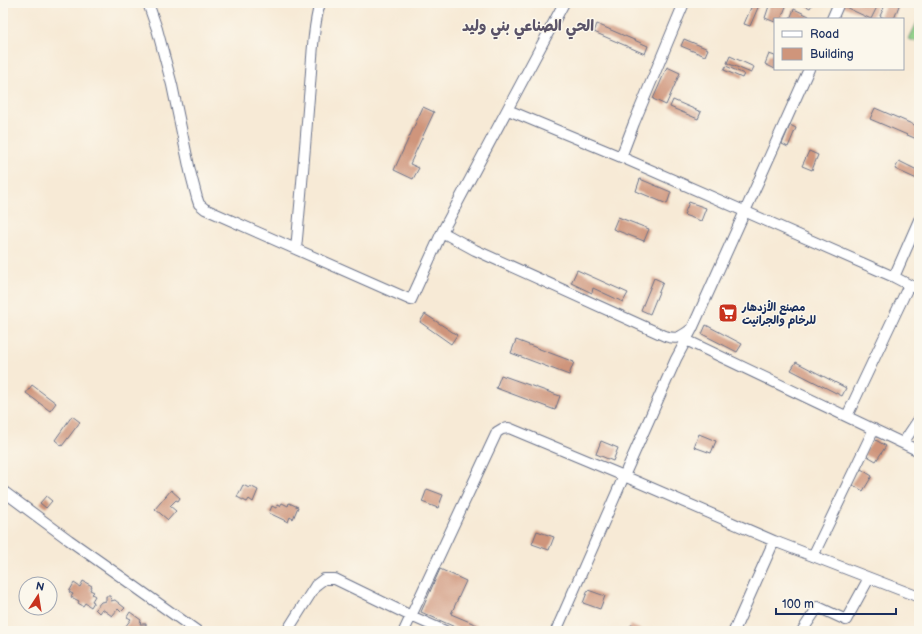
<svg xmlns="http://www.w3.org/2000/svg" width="922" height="634" viewBox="0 0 922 634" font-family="'Balsamiq Sans','Playpen Sans Arabic',sans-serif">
<rect width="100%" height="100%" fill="#fbf7ec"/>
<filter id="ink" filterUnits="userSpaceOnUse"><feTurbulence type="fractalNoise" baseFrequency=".025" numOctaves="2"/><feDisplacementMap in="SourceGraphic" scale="8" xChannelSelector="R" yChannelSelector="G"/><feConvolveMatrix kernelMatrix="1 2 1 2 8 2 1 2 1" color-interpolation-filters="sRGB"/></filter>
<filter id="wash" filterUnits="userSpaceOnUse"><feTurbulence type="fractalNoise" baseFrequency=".012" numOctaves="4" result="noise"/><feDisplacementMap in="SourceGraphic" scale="16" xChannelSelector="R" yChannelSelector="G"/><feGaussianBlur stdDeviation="0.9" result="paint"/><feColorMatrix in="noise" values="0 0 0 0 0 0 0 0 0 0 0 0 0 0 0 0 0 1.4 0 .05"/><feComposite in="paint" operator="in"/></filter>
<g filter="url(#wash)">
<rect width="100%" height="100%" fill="#f7ead6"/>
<!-- green -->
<path fill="#92d188" stroke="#568073" d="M 919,18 L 919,43 L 909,39 Z"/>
<g id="blocks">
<!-- building -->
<path fill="#cf957b" d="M 753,3 L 760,3 L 750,26 L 744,24 Z
M 770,3 L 784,3 L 787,4 L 781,19 L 775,19 L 775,22 L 765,18 Z
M 800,3 L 813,3 L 810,8 Z
M 842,3 L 879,3 L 871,19 L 841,5 Z
M 886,3 L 900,3 L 894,19 L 886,19 L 880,16 Z
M 794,9 L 809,16 L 808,19 L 790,19 Z
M 597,24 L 648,46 L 645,54 L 594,32 Z
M 684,39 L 708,49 L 705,56 L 681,46 Z
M 769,54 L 775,56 L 775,69 L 765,64 Z
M 730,56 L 754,67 L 751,73 L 727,63 Z
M 726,66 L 744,74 L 742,78 L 724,70 Z
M 667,67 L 680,73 L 666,105 L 653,99 Z
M 673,100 L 701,112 L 698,119 L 670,107 Z
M 423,107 L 434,112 L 410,164 L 419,168 L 413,179 L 394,170 Z
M 875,108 L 919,127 L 919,140 L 870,119 Z
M 790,125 L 796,128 L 788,147 L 782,144 Z
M 809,151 L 818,155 L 812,170 L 802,166 Z
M 899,161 L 919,171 L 919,180 L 895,169 Z
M 640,179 L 671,192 L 667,204 L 636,191 Z
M 689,202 L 706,208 L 701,221 L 684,215 Z
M 618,217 L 649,229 L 644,241 L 613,229 Z
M 577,270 L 628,293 L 623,302 L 593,288 L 592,293 L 571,283 Z
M 654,278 L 663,282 L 650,314 L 641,310 Z
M 425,314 L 457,335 L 451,344 L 420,322 Z
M 706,325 L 742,344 L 737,352 L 702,334 Z
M 516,340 L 574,362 L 569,375 L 511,353 Z
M 796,362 L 846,388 L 842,396 L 791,370 Z
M 501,375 L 560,396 L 555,410 L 496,388 Z
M 32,385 L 56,403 L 50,411 L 26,393 Z
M 72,416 L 80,422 L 62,446 L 55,440 Z
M 699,434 L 716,441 L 711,453 L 694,447 Z
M 874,439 L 886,446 L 876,461 L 864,454 Z
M 601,441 L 618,448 L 613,461 L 596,454 Z
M 861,469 L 872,476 L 863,491 L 851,484 Z
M 243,485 L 249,488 L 250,486 L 258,490 L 253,502 L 249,499 L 247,502 L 237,497 Z
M 427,489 L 443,495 L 438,508 L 422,502 Z
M 171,490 L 180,498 L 178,501 L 176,500 L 170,506 L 176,511 L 168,520 L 155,509 Z
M 46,496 L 52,501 L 46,508 L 40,503 Z
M 282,503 L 288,506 L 289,503 L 298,507 L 293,519 L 290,517 L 288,522 L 269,513 L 272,506 L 276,508 L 277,505 L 280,506 Z
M 537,531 L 554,537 L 549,550 L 532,544 Z
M 440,569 L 466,581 L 451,614 L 477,625 L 475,631 L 464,631 L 421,612 Z
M 83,581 L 92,586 L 90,590 L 94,592 L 92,594 L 95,596 L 92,601 L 94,602 L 91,607 L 85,603 L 83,606 L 78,603 L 79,601 L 71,597 L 73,594 L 69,592 L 74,583 L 80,587 Z
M 588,590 L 605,596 L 600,609 L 583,603 Z
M 106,596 L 110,596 L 111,601 L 115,600 L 125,608 L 121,612 L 118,609 L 112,616 L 102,609 L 99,613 L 95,609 L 101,602 L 106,601 Z
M 130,612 L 141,620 L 140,624 L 146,624 L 146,628 L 142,628 L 142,631 L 131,631 L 125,627 L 131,619 L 127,617 Z
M 631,625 L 644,631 L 628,631 Z"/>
</g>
</g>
<g filter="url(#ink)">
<use href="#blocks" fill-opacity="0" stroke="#687088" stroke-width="1"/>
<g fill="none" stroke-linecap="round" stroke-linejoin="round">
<!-- minor casing -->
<g stroke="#687088" stroke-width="12">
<path id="minor" d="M 148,3 L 157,29 L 172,85 L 190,171 L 197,198 L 199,204 L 205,209 L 411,300 L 442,232 L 564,3
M 832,19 L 839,3
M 508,110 L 621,157 L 894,277 L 919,290
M 621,157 L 634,123 L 684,3
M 442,232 L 475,250 L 665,336 C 677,340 680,337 690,330
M 296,249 C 301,198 305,148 309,97 C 312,67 312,31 320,3
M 894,277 L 919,220
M 686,340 L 919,451
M 847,416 L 909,285
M 903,443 L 919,419
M 3,491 L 69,540 L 120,576 L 197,631
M 813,556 L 874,429
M 287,631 L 316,585 L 324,579 L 335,579 L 411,616 L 445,631
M 404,631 L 497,432 L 502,429 L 509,428 L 624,476 L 774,541 L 919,597
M 556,631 L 624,476 L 676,359 L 692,329 L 809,69
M 734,631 L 774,541
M 802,631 L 818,607 L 846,620 L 869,578"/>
</g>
<!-- minor -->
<use href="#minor" stroke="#fff" stroke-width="10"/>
</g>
</g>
<!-- icons -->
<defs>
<g id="supermarket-square" transform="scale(1)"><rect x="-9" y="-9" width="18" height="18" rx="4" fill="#c8321e" stroke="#fbf7ec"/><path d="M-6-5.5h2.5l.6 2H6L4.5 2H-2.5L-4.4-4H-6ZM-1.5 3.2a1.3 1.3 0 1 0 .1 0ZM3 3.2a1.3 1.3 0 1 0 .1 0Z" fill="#fff"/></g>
</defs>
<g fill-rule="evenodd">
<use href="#supermarket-square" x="728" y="313"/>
</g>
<g text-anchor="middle" stroke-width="3" stroke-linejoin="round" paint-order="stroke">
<!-- poi labels -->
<g font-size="11" font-weight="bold" fill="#1b2f5e" stroke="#fbf7ec" text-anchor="start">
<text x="742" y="311">مصنع الأزدهار<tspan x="742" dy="13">للرخام والجرانيت</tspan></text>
</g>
<!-- district labels -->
<g font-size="15" font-weight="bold" fill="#5a5368" stroke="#fbf7ec">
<text x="528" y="31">الحي الصناعي بني وليد</text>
</g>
</g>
<!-- margin -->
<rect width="922" height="634" fill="none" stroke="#fbf7ec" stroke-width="16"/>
<!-- legend -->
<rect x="774" y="18" width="130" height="52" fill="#fbf7ec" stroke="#a1a7b3"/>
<rect x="782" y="31" width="20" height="6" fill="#ffffff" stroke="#a1a7b3"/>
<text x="810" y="38" font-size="12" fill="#1b2f5e">Road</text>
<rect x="782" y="48" width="20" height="12" fill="#cf957b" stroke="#a1a7b3"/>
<text x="810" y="58" font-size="12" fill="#1b2f5e">Building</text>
<!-- north arrow -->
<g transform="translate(38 596) rotate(12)"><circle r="19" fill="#fbf7ec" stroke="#a1a7b3"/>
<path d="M0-3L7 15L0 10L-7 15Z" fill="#c8321e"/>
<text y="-6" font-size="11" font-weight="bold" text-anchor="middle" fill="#1b2f5e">N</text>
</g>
<!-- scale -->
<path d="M776 608v6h120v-6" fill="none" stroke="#1b2f5e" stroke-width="2"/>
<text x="782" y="608" font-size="12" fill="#1b2f5e" stroke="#fbf7ec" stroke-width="3" paint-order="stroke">100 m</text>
</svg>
